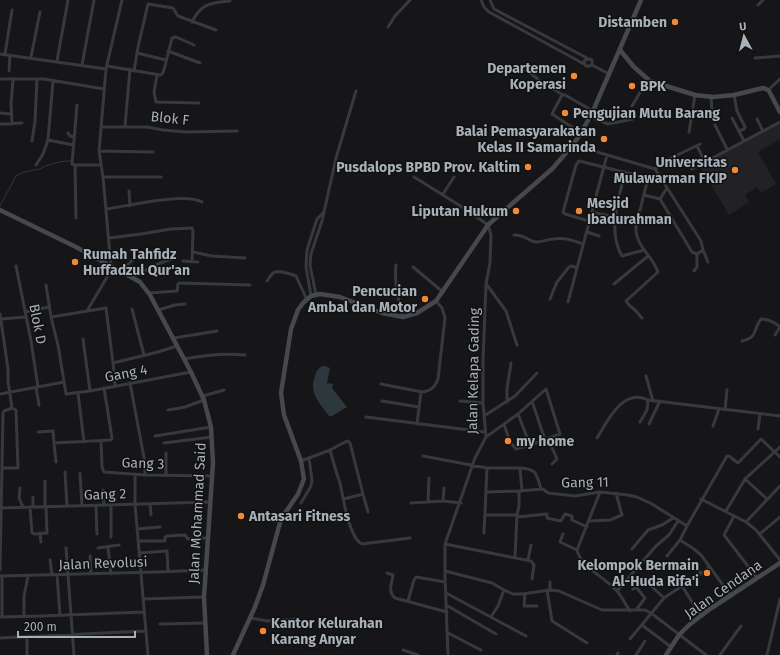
<svg xmlns="http://www.w3.org/2000/svg" width="780" height="655" font-family="'Fira Sans',sans-serif">
  <rect width="100%" height="100%" fill="#161618"/>
  <path fill="#222225" d="M780 123V139L758 152 776 184 761 193 757 187 745 195 749 202 729 215 700 166Z"/>
  <path fill="#2c383c" d="M322 366H325L330 368 327 383 333 384 332 388 347 407 332 416H329C320 403 310 395 314 379 316 373 316 370 322 366Z"/>
  <g fill="none" stroke-linecap="round" stroke-linejoin="round">
    <path stroke="#2c383c" stroke-width="1" d="M0 206 16 176 24 172 40 169C44 165 65 160 71 161"/>
    <path stroke="#37393d" stroke-width="3" d="M481 0 484 7 489 12 584 64
      M490 0 494 9 587 58
      M758 5 763 0
      M192 22C201 3 211 3 230 1
      M388 27 395 16 410 0
      M168 51 200 63
      M137 53 166 60
      M0 54 106 69
      M5 54 12 10
      M31 57 40 12
      M755 58 780 56
      M57 61 68 0
      M82 65 94 0
      M592 65V60L590 59 585 60 584 62 586 66H590L592 65 609 74
      M107 66 160 75 162 74 164 70 172 38 176 37 194 45
      M520 69 528 71 540 81 563 95
      M9 71 10 55
      M134 71 138 47 148 4 173 8 178 16 216 30
      M157 75 154 92 156 102 199 103
      M0 79H44L104 89
      M53 81 48 140 73 145
      M768 90 780 79
      M734 95 737 111 745 127 744 129 739 131
      M711 97 712 112
      M77 105 72 164 75 165H101
      M632 106 648 79
      M0 113 11 114
      M590 117 608 124 633 119
      M732 118 744 141
      M757 119 763 131
      M0 124 22 123
      M12 124 11 103 13 80
      M715 125 727 149
      M125 126 130 69
      M102 127H147L163 130 186 132 237 131
      M689 132 695 95
      M68 133 70 136 74 137
      M581 133 552 114 562 95H565L593 111
      M32 141 35 121 37 79
      M573 145 655 169 701 241 703 250 697 254 692 252 660 199 644 195
      M697 146 705 162
      M99 151 153 152
      M36 165 43 154 48 140
      M75 165 76 218
      M655 169 663 162 700 144
      M692 169 780 122
      M625 172C619 199 607 230 622 256L644 250
      M103 177H161
      M414 177 467 210 488 225 491 235 490 263 486 284 483 361V403L486 437 475 458 445 544V577L448 655
      M129 191 130 206
      M443 194 454 177
      M660 199 667 188
      M106 209C128 206 185 192 202 202
      M592 212 637 222
      M589 221 565 214 563 212 576 165 579 161 648 178 636 226C634 245 653 256 658 272L626 301 629 305 636 311 642 318
      M587 232 599 236
      M514 235C527 235 528 242 537 242 543 242 548 239 553 239 564 237 572 240 583 244
      M109 238 141 234 171 229 192 228 193 231 192 262
      M703 250 708 262
      M193 252 212 256 245 258
      M183 261 198 262
      M396 265C394 283 398 299 403 317
      M16 266 31 341 38 387
      M111 266 103 177 99 151 100 140 106 69 122 0
      M413 267 443 292
      M121 271 137 256
      M694 271 697 267V254
      M132 277 160 263 175 258
      M267 281C269 278 271 275 273 273 279 269 290 274 296 276L307 300
      M614 284 648 256
      M46 285 51 317 58 345 66 394 90 391 191 372
      M487 285 506 311 517 345
      M149 293 177 291 178 284 179 283 250 285
      M316 295 310 265 311 254 322 221 336 158 356 91
      M311 296 306 267 307 250 317 219 323 213
      M550 299 557 282 569 267 572 266 577 268
      M568 302 607 155
      M132 309 144 355
      M158 310 175 305 185 304
      M87 311 113 267
      M25 312 49 307
      M0 314 8 369V381L12 408 16 410 18 468H2
      M51 317 106 308 113 363 158 352 177 346
      M1 319 26 317
      M775 335 780 327
      M174 338 217 331
      M83 339 90 391
      M742 341C759 337 752 330 761 319 769 319 774 322 780 327
      M184 359C205 355 224 353 245 355
      M113 363 115 385
      M646 376 653 401
      M130 383 145 463V475
      M381 384 422 392C431 391 435 387 438 379L445 318 442 308 436 301
      M36 387 39 405
      M78 393 84 442
      M0 394 64 382
      M203 396 224 390
      M382 401 419 407
      M460 401 483 403
      M532 401 545 440
      M507 402V389L511 363
      M168 410 185 407 204 400
      M725 410 727 390
      M518 414 530 445
      M484 416 515 396 537 373
      M366 417 485 432
      M640 422 647 410 648 400
      M417 424 421 392
      M649 424 660 401
      M713 426 719 409
      M758 429 760 414
      M38 432 53 431 54 443 111 440 112 438 104 388
      M155 436 211 427
      M486 437 518 414 546 389 560 434 530 445 516 449 510 442 504 424
      M597 438C607 422 623 387 648 400L780 416
      M548 439 557 459 552 464
      M101 441 102 467 104 472 145 475 212 476
      M54 443 56 462
      M164 443 212 437
      M330 450 345 442 348 441 350 443 363 494
      M423 456 487 468 484 533
      M301 461 330 450C333 461 336 472 340 483 343 497 349 538 362 544L410 538
      M487 468H520L522 491
      M520 468C537 469 536 473 541 489
      M65 472 67 506
      M80 473 82 506
      M135 474V504L148 655
      M166 475V453
      M745 479 767 499
      M20 488 19 498 23 507
      M103 490 104 506
      M487 492 519 491 543 489 548 493 575 496 600 492 628 495 637 497 652 504 687 526 727 456H729L738 463 761 439 780 457
      M600 492 577 550C581 567 604 577 616 590 622 596 625 604 630 611
      M344 499 363 494 368 512
      M701 499 746 522 756 530 780 560
      M443 501 444 488
      M428 502 429 478
      M301 503 311 486 312 480 309 458
      M411 503 443 501 461 503
      M150 504 151 515
      M96 506 97 534
      M111 506V537
      M30 507 32 533 34 534 47 533 46 507
      M33 507V497
      M45 507V481
      M1 508 210 502
      M726 511 745 479 780 447
      M486 515H517
      M734 516 724 535 757 578
      M517 517 547 514V518L561 521 565 514 572 516V520L587 527
      M590 521 610 520 622 515 616 493
      M746 522 780 486
      M137 529 160 527
      M40 533 41 542
      M761 533 780 517
      M563 534 560 542 577 550
      M680 540 687 526
      M138 541H165V537L167 536 185 535 188 539 208 538
      M445 544 531 561 534 565 532 579
      M108 547 111 574
      M66 548 74 655
      M98 548 119 545
      M632 549 648 530 662 525 673 518
      M139 553 167 551 168 572
      M90 556 91 574
      M667 556 680 540 694 549 701 555 731 596
      M515 557 517 515 519 506V491
      M50 560 52 575
      M528 560 531 545
      M696 566 701 574
      M0 570 3 413 4 411 12 408
      M445 571 492 583 504 590 513 594H522L550 590 559 591 602 610H645L651 613 706 655
      M387 573 393 575C392 584 387 591 395 598L447 612
      M57 575 60 615
      M0 576 157 572 206 570
      M2 576V617
      M649 584 664 598
      M682 586 701 616
      M633 589 636 587 645 598 636 610
      M547 590 552 621 587 643
      M550 590V582
      M617 591 656 546 669 535 678 521
      M446 593 526 636
      M525 594 524 606H537
      M143 599 204 597
      M408 601 414 580 416 577 445 582
      M446 605 496 634
      M24 616V596L28 576
      M0 617 41 616 144 612
      M491 617 498 606 504 590
      M251 618 267 621 297 619
      M160 624 205 623
      M642 625 671 647
      M448 633 481 650
      M27 637V655
      M0 638 145 631
      M630 639 664 598 710 567
      M403 650 418 655
      M617 655 618 653
      M636 655 645 641
      M720 655 741 626
      M767 655 780 599"/>
    <path stroke="#45484d" stroke-width="4.5" d="M620 50 634 67 650 81 695 95 713 97 734 95 763 88 766 89 769 91 780 112
      M0 210 76 247 140 282 150 295 191 372 204 400 211 427 213 463 204 597 207 655
      M233 655 255 607 263 585 281 519 298 494 304 479 301 461 284 415 281 393 291 329 298 310 303 303 311 296 320 294 340 297 382 313 403 317 417 313 436 301 488 225 514 202 552 169 573 145 581 133 593 111 641 0
      M666 655 679 635 689 625 710 609 780 563"/>
  </g>
  <g fill="#f18935" stroke="#111113" stroke-width="1.5">
    <circle cx="675" cy="22" r="4"/>
    <circle cx="574" cy="76" r="4"/>
    <circle cx="632" cy="86" r="4"/>
    <circle cx="565" cy="113" r="4"/>
    <circle cx="604" cy="139" r="4"/>
    <circle cx="528" cy="167" r="4"/>
    <circle cx="735" cy="170" r="4"/>
    <circle cx="516" cy="211" r="4"/>
    <circle cx="579" cy="211" r="4"/>
    <circle cx="75" cy="262" r="4"/>
    <circle cx="425" cy="299" r="4"/>
    <circle cx="508" cy="441" r="4"/>
    <circle cx="241" cy="516" r="4"/>
    <circle cx="707" cy="573" r="4"/>
    <circle cx="263" cy="631" r="4"/>
  </g>
  <g text-anchor="middle" stroke-width="3" stroke-linejoin="round" paint-order="stroke">
    <g font-size="14" font-weight="bold" fill="#a8b0b8" stroke="#111113" text-anchor="end">
      <text x="667" y="27">Distamben</text>
      <text x="566" y="73">Departemen<tspan x="566" dy="16">Koperasi</tspan></text>
      <text x="640" y="91" text-anchor="start">BPK</text>
      <text x="573" y="118" text-anchor="start">Pengujian Mutu Barang</text>
      <text x="596" y="136">Balai Pemasyarakatan<tspan x="596" dy="16">Kelas II Samarinda</tspan></text>
      <text x="727" y="167">Universitas<tspan x="727" dy="16">Mulawarman FKIP</tspan></text>
      <text x="520" y="172">Pusdalops BPBD Prov. Kaltim</text>
      <text x="587" y="208" text-anchor="start">Mesjid<tspan x="587" dy="16">Ibadurahman</tspan></text>
      <text x="508" y="216">Liputan Hukum</text>
      <text x="83" y="259" text-anchor="start">Rumah Tahfidz<tspan x="83" dy="16">Huffadzul Qur'an</tspan></text>
      <text x="417" y="296">Pencucian<tspan x="417" dy="16">Ambal dan Motor</tspan></text>
      <text x="516" y="446" text-anchor="start">my home</text>
      <text x="249" y="521" text-anchor="start">Antasari Fitness</text>
      <text x="699" y="570">Kelompok Bermain<tspan x="699" dy="16">Al-Huda Rifa'i</tspan></text>
      <text x="271" y="628" text-anchor="start">Kantor Kelurahan<tspan x="271" dy="16">Karang Anyar</tspan></text>
    </g>
    <g font-size="14" fill="#a8b0b8" stroke="#111113">
      <text transform="translate(170 118) rotate(6)" y="5">Blok F</text>
      <text transform="translate(38 324) rotate(79)" y="5">Blok D</text>
      <text transform="translate(473 371) rotate(-89)" y="5">Jalan Kelapa Gading</text>
      <text transform="translate(126 373) rotate(-11)" y="5">Gang 4</text>
      <text transform="translate(143 463) rotate(2)" y="5">Gang 3</text>
      <text transform="translate(585 482) rotate(-1)" y="5">Gang 11</text>
      <text transform="translate(105 494) rotate(-2)" y="5">Gang 2</text>
      <text transform="translate(197 513) rotate(-87)" y="5">Jalan Mohammad Said</text>
      <text transform="translate(103 563) rotate(-2)" y="5">Jalan Revolusi</text>
      <text transform="translate(723 589) rotate(-35)" y="5">Jalan Cendana</text>
    </g>
  </g>
  <g transform="translate(744 36) rotate(353)" stroke="#111113" stroke-width="3" paint-order="stroke">
  <path d="M0-3L7 15L0 10L-7 15Z" fill="#a8b0b8"/>
  <text y="-6" font-size="11" font-weight="bold" text-anchor="middle" fill="#a8b0b8">U</text>
  </g>
  <path d="M18 631v6h117v-6" fill="none" stroke="#a8b0b8" stroke-width="2"/>
  <text x="24" y="631" font-size="12" fill="#a8b0b8" stroke="#111113" stroke-width="3" paint-order="stroke">200 m</text>
</svg>
